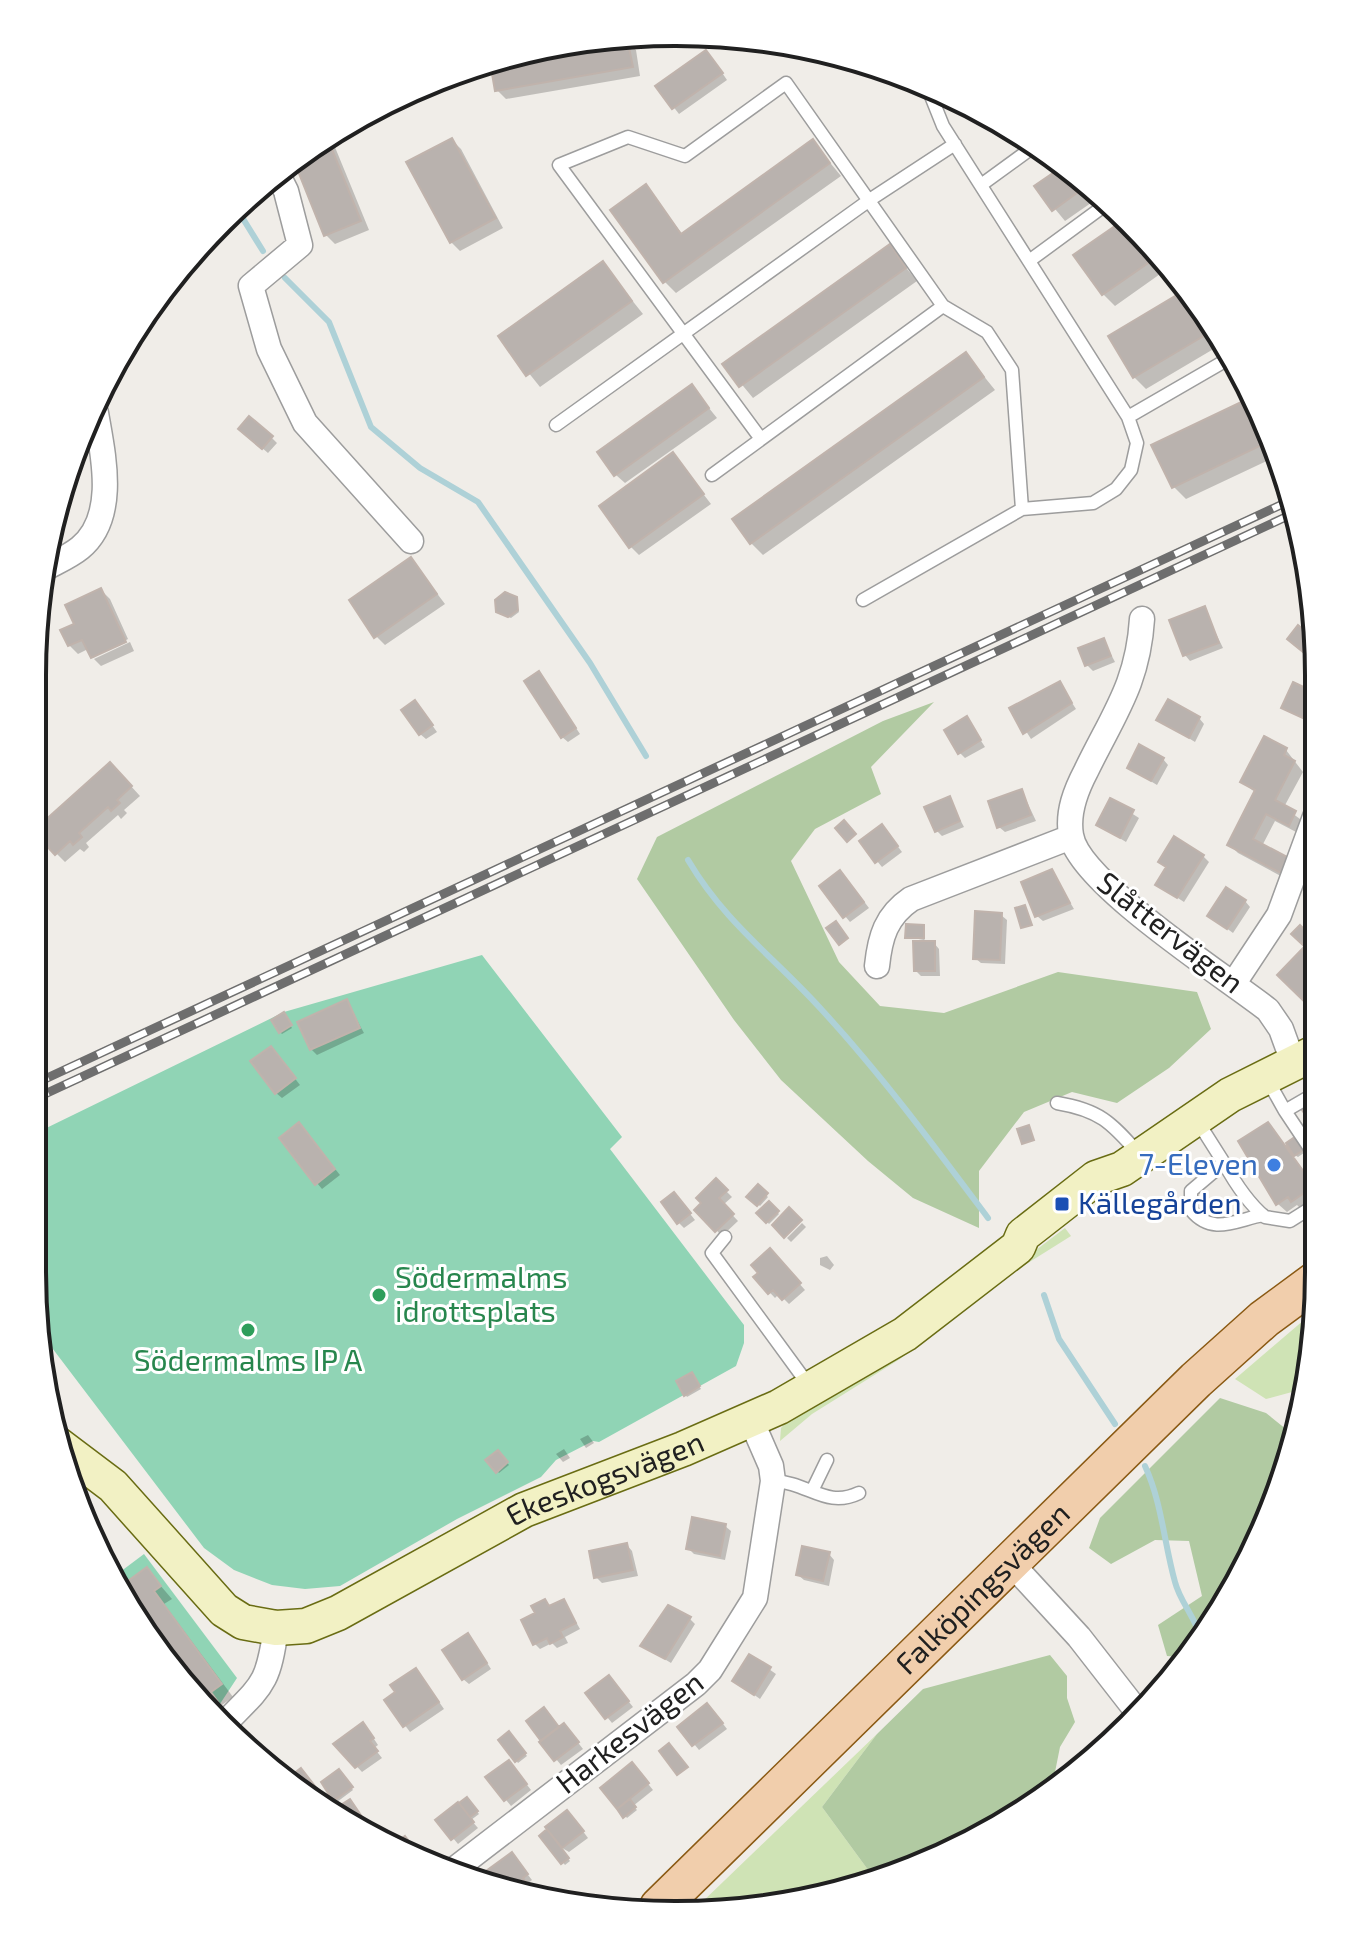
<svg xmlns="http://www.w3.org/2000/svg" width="1351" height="1947" font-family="'Exo 2',sans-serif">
  <rect width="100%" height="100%" fill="#f0ede8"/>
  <path fill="#cfe3b5" d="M1065 1228 1071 1236 1007 1276 900 1359 812 1414 780 1441 781 1428 786 1422 932 1329Z
    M1318 1308 1306 1384 1292 1392 1266 1399 1235 1379Z
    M877 1734 822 1807 874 1878 813 1899 804 1896 791 1903 698 1906Z"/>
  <path fill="#b1caa2" d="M934 702 871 767 881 794 815 829 791 861 839 962 880 1006 944 1013 1058 972 1197 992 1211 1029 1169 1068 1117 1103 1072 1092 1024 1112 979 1171V1228L913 1198 868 1161 781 1080 734 1020 637 879 657 837 883 721Z
    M1220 1398 1266 1413 1297 1438 1253 1556 1190 1658 1167 1656 1158 1625 1202 1596 1189 1541 1155 1540 1111 1564 1089 1548 1100 1518Z
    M1050 1655 1067 1676V1698L1075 1722 1060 1747 1055 1772 1060 1781 960 1849 874 1878 822 1807 877 1734 923 1689Z"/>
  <path fill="#90d4b5" d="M482 955 622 1137 610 1149 744 1325V1343L736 1366 599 1442 593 1441 556 1460 541 1477 457 1519 340 1586 305 1589 272 1585 234 1570 204 1548 40 1332 32 1271V1135L284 1012Z
    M144 1554 237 1678 214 1713 140 1629 116 1575Z"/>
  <path fill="#0003" d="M627 41 636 50 640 76 506 99 497 90Z
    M712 58 727 80 679 114 658 87Z
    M330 135 369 230 335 244 326 235 295 160Z
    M452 140 461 149 503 228 460 251 451 242Z
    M813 142 841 176 676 293 664 281 646 187 683 235Z
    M1068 165 1101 196 1065 221 1037 187Z
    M1126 220 1159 251 1170 267 1115 306 1103 294Z
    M889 247 917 281 753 398 725 364Z
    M603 264 643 314 540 387 500 337Z
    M1186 292 1222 344 1146 389 1134 377 1110 337Z
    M966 354 995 390 763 555 751 543Z
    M692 387 717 418 625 483 616 475Z
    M1255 398 1273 458 1186 499 1174 487 1154 446Z
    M246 434 271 437 277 443 268 453Z
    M673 455 711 504 639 555 630 546Z
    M411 559 445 604 385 645 376 636Z
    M101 590 110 599 128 639 93 658 88 649 78 654 69 645 76 625Z
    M515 599 519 612 511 618 501 614Z
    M1204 609 1223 648 1190 661 1185 655Z
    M1104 641 1115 662 1093 671 1087 665Z
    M130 642 134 651 101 666 94 659Z
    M544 680 580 734 568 742 562 737Z
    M1059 683 1076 709 1031 739 1012 709Z
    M1294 685 1314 694 1312 724 1284 708Z
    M420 708 437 732 426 739 420 734Z
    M1199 718 1204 724 1195 742 1159 720Z
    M967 719 985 747 965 758 960 753Z
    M1286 750 1303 772 1284 807 1304 822 1298 833 1275 821 1262 846 1288 859 1290 881 1238 853 1229 844 1256 793 1242 782Z
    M1163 759 1168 765 1157 785 1129 768Z
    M119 773 140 796 124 810 127 813 121 819 118 815 86 843 89 847 84 852 80 849 65 862 56 853Z
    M1022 791 1036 821 1005 832 999 827Z
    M949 799 964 827 942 836 937 831Z
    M1111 800 1139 818 1126 842 1098 825Z
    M887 832 902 852 882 867 877 861Z
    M1203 856 1209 862 1184 902 1158 885 1166 867 1161 862Z
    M1052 872 1074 909 1043 921 1037 916Z
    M846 878 869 908 850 922 845 916Z
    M1245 901 1250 907 1233 933 1210 916Z
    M1001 915 1007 920 1005 964 981 963 975 958Z
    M923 927 925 943H934L939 949 940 976H921L916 971 924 940 907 937Z
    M1316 955 1314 985 1316 1010 1279 975Z
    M347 1002 364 1033 317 1055 311 1049Z
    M285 1017 292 1028 282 1034 280 1032Z
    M276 1054 300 1085 282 1098 276 1093Z
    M1316 1102 1317 1144 1298 1157 1290 1152 1317 1189V1199L1301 1209 1297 1205 1287 1212 1278 1204 1267 1124 1285 1146 1315 1125 1305 1110Z
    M304 1130 340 1175 322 1189 317 1183Z
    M716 1181 732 1197 723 1205 738 1221 722 1236 697 1210Z
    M758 1187 768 1197 760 1206 749 1197Z
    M679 1200 695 1220 684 1228 679 1223Z
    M769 1203 779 1214 769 1224 759 1213Z
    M802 1223 806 1227 791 1242 787 1238Z
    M775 1256 805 1290 789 1304 779 1294 775 1298 756 1278Z
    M827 1256 834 1265 830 1270 820 1265V1258Z
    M694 1377 701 1389 687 1397 685 1394Z
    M588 1435 594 1443 586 1448 580 1439Z
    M564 1449 570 1458 563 1462 556 1454Z
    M498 1452 509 1465 499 1473 488 1460Z
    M725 1526 731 1531 725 1560 694 1554 688 1548Z
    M627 1545 632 1551 638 1576 602 1583 596 1577Z
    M829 1554 834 1560 829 1586 804 1580 798 1575Z
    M147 1570 172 1599 164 1604 233 1697 222 1705 229 1714 221 1720 140 1629 122 1588Z
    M545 1601 551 1607 564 1601 580 1629 565 1637 568 1643 557 1648 552 1643 540 1649 535 1644 537 1614Z
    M690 1619 695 1624 671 1663 643 1646Z
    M473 1641 491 1669 469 1684 463 1679Z
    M750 1656 776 1674 760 1699 735 1681Z
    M421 1676 444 1709 410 1732 386 1700Z
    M614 1683 633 1707 612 1723 588 1694Z
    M713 1711 727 1729 699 1750 680 1727Z
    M559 1729 569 1731 583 1749 561 1765 542 1742Z
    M368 1730 378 1745 374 1748 382 1758 362 1772 336 1744Z
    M509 1734 527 1756 518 1763 501 1741Z
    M514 1768 531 1790 511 1806 488 1778Z
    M637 1770 653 1790 633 1806 637 1810 627 1818 602 1788Z
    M341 1773 353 1790 337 1802 335 1799Z
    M467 1800 479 1814 471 1820 478 1828 458 1844 438 1820Z
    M573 1818 588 1838 569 1852 557 1845 570 1861 565 1865 542 1836 553 1838Z
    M517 1861 532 1880 527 1884 531 1893 492 1883Z"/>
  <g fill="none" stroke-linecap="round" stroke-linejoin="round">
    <path stroke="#aed1d7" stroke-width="6" d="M237 209 263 251
      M285 278 329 322 371 427 420 468 478 502 590 663 646 756
      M688 860C726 924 773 956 821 1009 881 1074 935 1147 988 1218
      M1044 1295 1059 1339 1115 1424
      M1145 1466C1162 1503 1164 1543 1175 1582 1180 1602 1196 1618 1201 1639"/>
  </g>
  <path fill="#b9b2ae" stroke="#c0b3ac" stroke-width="2" d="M627 38 633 67 495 91 490 62Z
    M706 50 723 73 672 109 655 86Z
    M327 137 361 221 324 236 294 161Z
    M452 138 496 218 450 243 406 162Z
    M813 139 830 163 663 283 610 210 646 184 681 234Z
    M1066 164 1088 185 1052 211 1034 186Z
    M1125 219 1161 254 1102 295 1073 255Z
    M890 244 906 268 739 387 722 364Z
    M603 261 632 301 526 376 498 336Z
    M1185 290 1212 331 1133 378 1108 336Z
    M966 352 984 377 750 544 732 519Z
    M692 384 709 408 614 476 597 452Z
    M1254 396 1268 442 1172 488 1151 445Z
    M249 416 273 436 262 449 238 429Z
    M673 452 704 494 629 548 599 506Z
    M411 557 437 594 374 638 349 600Z
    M101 588 126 642 91 658 82 640 68 646 60 630 74 624 65 605Z
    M505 592 517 597 518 610 508 617 496 612 495 600Z
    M1205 606 1219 643 1183 656 1169 620Z
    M1298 625 1314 638V661L1287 639Z
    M1104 638 1111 656 1085 666 1078 648Z
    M539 671 576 728 561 738 524 681Z
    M1060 681 1072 703 1023 734 1009 708Z
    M1293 682 1314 692V704L1307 720 1281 708Z
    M1168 699 1200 717 1189 738 1156 720Z
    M415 700 433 725 419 735 401 710Z
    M967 716 981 740 958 754 944 730Z
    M1264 736 1287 748 1284 755 1295 761 1275 800 1296 811 1289 826 1266 814 1253 839 1289 858 1281 873 1227 845 1255 790 1240 782Z
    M1139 744 1164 758 1151 781 1127 768Z
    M110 762 132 786 117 800 120 803 111 811 108 807 79 833 82 837 73 845 70 841 55 855 33 831Z
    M1022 789 1031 815 997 828 988 801Z
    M950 796 960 821 935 832 924 807Z
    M1110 798 1134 810 1120 838 1096 825Z
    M844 820 856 834 847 842 835 828Z
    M882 824 898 846 875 863 859 841Z
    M1174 836 1204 855 1177 898 1155 885 1166 867 1158 862Z
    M1052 869 1070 903 1035 917 1021 882Z
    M840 870 864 902 843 918 819 886Z
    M1226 887 1246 900 1227 929 1207 916Z
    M1025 905 1032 925 1021 928 1015 908Z
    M975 911 1002 913 1000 960 973 959Z
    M836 921 848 938 839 945 826 928Z
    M906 924 924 925V938H905Z
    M1300 925 1311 936 1303 945 1291 934Z
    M913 941H935V971H914Z
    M1307 944 1316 952V973L1310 978 1316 984V1003L1311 1008 1277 975Z
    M347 999 360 1028 310 1050 297 1022Z
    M284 1012 292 1025 279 1033 271 1020Z
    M271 1046 296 1078 275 1094 250 1061Z
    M1316 1100 1317 1141 1294 1156 1286 1143 1312 1125 1302 1110Z
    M299 1122 335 1169 315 1185 279 1138Z
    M1268 1122 1314 1186 1291 1202 1288 1197 1276 1205 1238 1141Z
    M1029 1125 1034 1140 1022 1144 1017 1129Z
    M716 1178 728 1190 719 1198 734 1214 715 1232 694 1210 701 1203 696 1198Z
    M758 1184 768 1193 757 1206 746 1197Z
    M674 1192 691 1213 677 1224 661 1202Z
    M769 1201 779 1211 766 1223 756 1213Z
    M789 1207 802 1220 784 1238 772 1225Z
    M770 1248 801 1283 782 1300 773 1290 768 1294 753 1277 758 1273 751 1265Z
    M692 1372 700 1386 684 1396 676 1381Z
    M498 1450 508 1462 496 1473 485 1460Z
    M692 1517 726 1524 720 1556 686 1549Z
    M627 1543 633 1570 594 1578 589 1551Z
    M802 1546 830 1552 823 1581 796 1575Z
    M147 1567 161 1586 154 1591 222 1684 211 1692 218 1702 210 1708 140 1629 121 1586Z
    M545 1599 549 1606 564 1599 576 1623 560 1631 563 1637 550 1644 547 1638 533 1645 521 1620 535 1613 531 1606Z
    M668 1605 691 1617 665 1659 640 1646Z
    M468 1633 487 1663 462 1680 442 1650Z
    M749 1654 771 1667 754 1695 732 1681Z
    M416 1668 439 1702 403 1727 384 1700 395 1692 390 1685Z
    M609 1675 629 1701 605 1719 585 1693Z
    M707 1703 723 1723 692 1746 677 1727Z
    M544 1707 559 1727 541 1741 526 1721Z
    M363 1722 374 1738 370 1741 378 1751 355 1768 333 1744Z
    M564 1723 579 1742 554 1761 539 1742Z
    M509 1731 526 1753 515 1762 498 1740Z
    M669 1743 688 1767 677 1775 659 1751Z
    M509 1760 527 1784 504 1801 485 1777Z
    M632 1762 649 1783 617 1809 600 1788Z
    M301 1768 321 1794 317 1796 288 1778Z
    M339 1769 353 1787 333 1801 321 1782Z
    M467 1797 478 1811 470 1817 459 1803Z
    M350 1799 371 1830 336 1808Z
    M630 1799 636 1807 623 1818 617 1809Z
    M458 1802 474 1822 451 1840 435 1820Z
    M567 1810 584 1831 562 1848 545 1827Z
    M547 1829 569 1858 561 1864 539 1836Z
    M405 1836 425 1862 424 1863 394 1844Z
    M512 1852 528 1874 523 1878 529 1886 522 1891 496 1884 486 1871Z"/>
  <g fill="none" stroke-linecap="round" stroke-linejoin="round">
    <g stroke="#9d9d9d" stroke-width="15">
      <path id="lane" d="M927 86 943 126 1128 417 1230 358
        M981 185 1036 145
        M1029 261 1108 203
        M556 425 871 199 955 144
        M761 439 559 165 628 137 685 156 786 83 943 306 987 332 1012 370 1022 509
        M712 475 943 306
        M863 600 1022 509 1093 503 1116 489 1131 470 1137 443 1128 417
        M1267 1079 1285 1111
        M1316 1093 1285 1111 1317 1159
        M1057 1103C1099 1110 1111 1122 1138 1153
        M1198 1122 1224 1163
        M1263 1215C1236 1220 1212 1236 1191 1210V1191L1224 1163C1235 1183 1248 1203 1265 1217L1290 1221 1317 1204
        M725 1237 712 1253 810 1387
        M773 1481C808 1482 826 1509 859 1493
        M812 1491 827 1460"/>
    </g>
    <g stroke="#9d9d9d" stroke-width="27">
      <path id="street" d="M277 173 286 191 300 245 251 286 269 349 305 423 411 541
        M42 570C54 563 69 557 80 548 118 517 103 454 96 413
        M1142 619C1138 684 1113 715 1086 771 1076 790 1067 812 1071 835 1078 882 1226 977 1268 1010L1281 1029 1293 1062
        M877 966C880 937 886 916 911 899L1071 837
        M1234 983 1279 915 1315 817
        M1010 1562 1079 1637 1139 1714
        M224 1724C263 1684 268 1685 276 1628
        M451 1872 696 1684 710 1670 755 1598 773 1481 771 1466 751 1420"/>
    </g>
    <g stroke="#696c13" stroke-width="37">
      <g id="secondary">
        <path id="s1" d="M56 1443 113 1486 224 1610 243 1622 276 1628 306 1626 338 1613 524 1510 683 1449 779 1407 905 1334 1018 1247 1023 1235 1096 1178 1122 1169 1230 1095 1316 1052"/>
      </g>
    </g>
    <g stroke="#8a5913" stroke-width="41">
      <g id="primary">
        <path id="s2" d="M659 1907 1196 1380 1264 1319 1317 1280"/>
      </g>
    </g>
    <use href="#lane" stroke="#fff" stroke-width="12"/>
    <use href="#street" stroke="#fff" stroke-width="24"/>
    <use href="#secondary" stroke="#f2f1c4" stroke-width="34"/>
    <use href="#primary" stroke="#f1ceac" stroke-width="38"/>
    <g stroke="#6e6e6e" stroke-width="9">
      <path id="rail" d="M32 1085 1287 502
        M32 1100 1290 515"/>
    </g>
    <use href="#rail" stroke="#fff" stroke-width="6" stroke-dasharray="18" stroke-linecap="butt"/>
  </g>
  <circle fill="#3f7fe0" stroke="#fff" stroke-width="3" cx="1274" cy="1165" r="8"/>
  <rect fill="#1a4fb4" stroke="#fff" stroke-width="3" x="1054" y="1196" width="16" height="16" rx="4"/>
  <g fill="#2e9e5b" stroke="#fff" stroke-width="3">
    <circle cx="379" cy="1295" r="8"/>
    <circle cx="248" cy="1330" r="8"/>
  </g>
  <g text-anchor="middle" stroke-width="6" stroke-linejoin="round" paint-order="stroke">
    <g font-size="30" fill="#202020" stroke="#fff">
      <text transform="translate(1170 933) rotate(38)" y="10">Slåttervägen</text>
      <text dy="10" stroke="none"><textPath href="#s1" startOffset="658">Ekeskogsvägen</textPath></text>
      <text dy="10" stroke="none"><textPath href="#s2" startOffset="454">Falköpingsvägen</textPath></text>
      <text transform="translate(630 1733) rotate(-38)" y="10">Harkesvägen</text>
    </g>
    <g font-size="30" fill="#366cbe" stroke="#fff" text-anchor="end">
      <text x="1258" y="1175">7-Eleven</text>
    </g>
    <g font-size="30" fill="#164399" stroke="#fff" text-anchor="start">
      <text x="1078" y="1214">Källegården</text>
    </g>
    <g font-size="30" fill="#27864d" stroke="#fff" text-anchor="start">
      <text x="395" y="1288">Södermalms<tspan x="395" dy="34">idrottsplats</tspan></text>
      <text x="248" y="1371" text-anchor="middle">Södermalms IP A</text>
    </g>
  </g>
  <path d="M0 0H1351V1947H0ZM675 46H676A629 629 0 0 1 1305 675V1272A629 629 0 0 1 676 1901H675A629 629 0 0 1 46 1272V675A629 629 0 0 1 675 46Z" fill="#fff" fill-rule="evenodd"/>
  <path fill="none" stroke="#202020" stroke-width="4" d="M675 46H676A629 629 0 0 1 1305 675V1272A629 629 0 0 1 676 1901H675A629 629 0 0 1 46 1272V675A629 629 0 0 1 675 46Z"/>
</svg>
